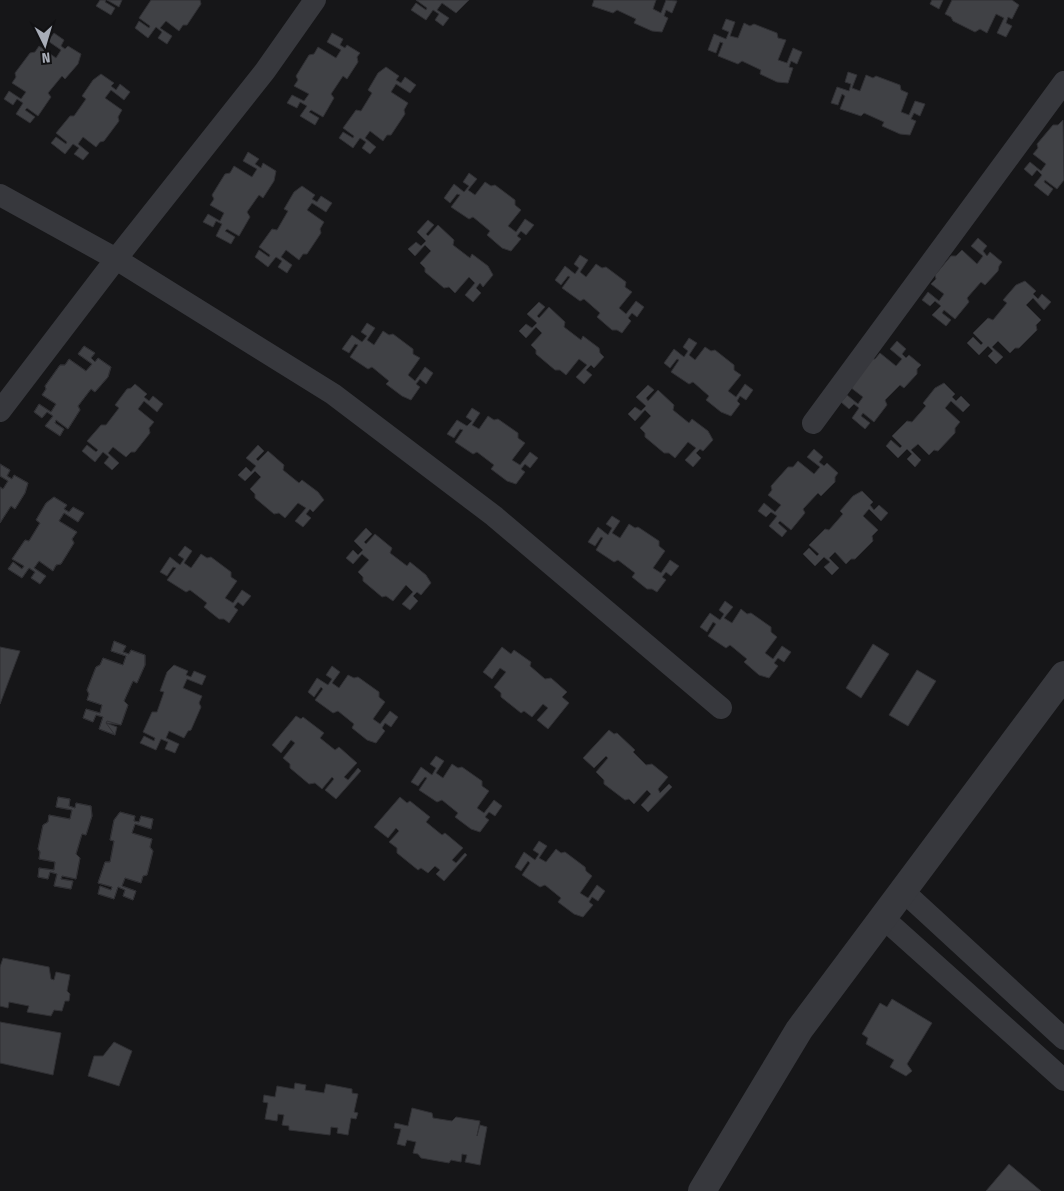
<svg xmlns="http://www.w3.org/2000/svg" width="1064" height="1191" font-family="'Fira Sans Condensed',sans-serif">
  <rect width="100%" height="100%" fill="#161618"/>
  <path fill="#404145" stroke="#303034" d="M100 0H106L105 2 115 8 111 15 96 6Z
    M107 0H122L119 7Z
    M151 0H200L201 4 187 25H183L179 31 166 21 160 28 172 36 167 44 158 38 162 32 156 27 148 38 135 28 139 21 149 28 150 26 139 18Z
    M416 0H469L456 13 442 3 437 10 449 18 443 26 435 20 439 14 433 10 426 20 411 10 416 3 426 10 427 8Z
    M594 0H656L653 9 661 13 666 0 677 1 672 13 666 10 664 16 668 18 662 32 652 31 634 23 636 19 617 10 613 13 592 6Z
    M932 0H943L939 9 930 4Z
    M952 0H1012L1019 5 1012 19 1008 17 1006 23 1012 26 1006 37 997 33 1004 18 996 14 987 33 980 29 975 32 953 21 951 17 945 14Z
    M726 19 735 22 730 36 738 38 744 23 750 26 754 24 777 33 778 38 786 40 778 60 787 63 793 48 802 52 797 64 791 61 789 67 793 68 788 83 777 82 760 74 761 70 742 61 738 64 718 56 723 43 720 42 716 53 708 50 714 34 726 39 729 32 722 29Z
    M54 33 64 40 61 46 65 49 68 46 81 54 78 64 65 79 62 76 48 93 51 97 38 116 27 108 25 110 35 117 30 123 16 114 23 103 17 99 13 105 4 99 9 91 21 99 26 92 12 83 16 77 15 73 30 53 35 52 39 46 56 58 61 50 48 41Z
    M332 33 343 39 340 45 345 48 347 45 360 53 357 57 358 62 347 79 343 76 331 94 334 98 323 117 311 110 309 112 319 118 315 125 300 116 307 106 300 102 297 108 287 103 292 95 304 101 309 94 294 86 298 80 296 76 309 55 314 54 318 47 336 58 341 50 327 42Z
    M386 67 399 76 396 80 401 83 405 77 416 85 410 93 396 84 391 92 408 103 404 110 405 114 391 135H387L383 141 370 131 365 138 376 147 370 154 362 148 366 142 360 138 353 148 339 138 343 132 353 138 354 136 343 128 356 110 361 111 372 93 368 90 378 73Z
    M848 72 857 75 852 88 860 91 866 75 873 78 876 76 900 85 901 90 908 93 901 112 909 115 915 101 925 104 920 116 914 113 911 119 916 121 910 135 900 134 882 126 884 122 864 113 861 116 840 109 845 96 842 94 838 105 831 103 837 87 849 91 851 84 845 82Z
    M101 74 114 83 111 86 116 90 120 84 130 92 124 100 111 90 105 98 122 110 118 117 119 121 104 141 100 142 96 147 83 137 78 144 89 153 83 160 74 154 79 148 73 144 65 154 51 143 56 137 66 144 67 142 56 133 70 116H74L86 99 82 96 93 80Z
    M1063 120 1064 180 1057 189 1045 180 1044 182 1053 189 1048 196 1034 185 1042 175 1037 170 1032 176 1024 169 1030 162 1041 171 1046 164 1033 154 1038 148 1037 144 1053 125H1058Z
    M248 152 259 159 255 164 261 168 263 163 276 171 274 181 263 198 259 195 247 212 250 217 239 236 227 229 225 231 235 237 231 244 216 236 222 224 216 221 213 227 203 222 208 214 220 221 224 213 210 205 214 199 212 195 225 174 230 173 234 166 252 177 257 169 243 161Z
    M469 173 477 179 468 190 475 195 485 182 491 186 495 185 515 200V205L521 210 508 226 516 232 525 219 534 225 526 235 521 231 517 236 521 239 511 251 502 248 487 235 490 231 473 217 469 219 451 207 460 195 457 194 450 203 444 198 454 184 464 192 469 186 463 182Z
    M302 186 315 195 312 199 317 202 321 196 332 203 326 212 312 203 307 210 324 222 320 229 321 233 307 254H303L299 260 286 250 281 257 292 265 287 273 278 267 282 261 276 257 268 267 255 257 259 250 269 257 270 255 259 247 272 229 277 230 288 211 284 209 294 192Z
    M428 220 434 225 426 234 428 236 438 225 454 240 453 245 470 258 472 254 488 266 493 275 483 287 480 283 476 288 481 293 473 302 465 295 475 283 469 277 455 293 449 287 444 288 425 272V268L420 263 431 251 425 245 415 256 408 249 416 242 421 246 426 241 417 232Z
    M978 238 987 246 983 251 987 256 990 252 1002 262 999 266 998 271 985 285 981 282 967 298 969 302 955 319 944 310 942 313 951 320 946 326 932 315 941 306 935 301 930 306 922 300 928 292 939 301 944 294 931 284 936 279 935 275 951 256H956L962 250 977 264 983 256 971 246Z
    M580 255 588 260 580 272 586 277 596 264 602 268 606 267 626 282 625 287 632 292 619 308 626 314 636 301 644 307 637 317 632 313 628 318 631 321 622 333 617 330H612L597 317 600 313 584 299 580 301 562 288 570 277 568 276 561 285 555 280 565 266 575 274 579 268 574 264Z
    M1025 281 1036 291 1033 294 1038 299 1042 294 1051 302 1044 310 1033 298 1026 305 1041 320 1036 325 1037 330 1019 348H1015L1010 353 998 341 992 347 1003 357 996 364 988 356 993 351 988 346 979 355 967 343 973 337 981 345 983 343 973 333 988 318 993 320 1007 303 1003 300 1016 285Z
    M539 302 545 307 537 316 539 318 549 307 565 322 564 327 581 340 583 336 599 348 600 353 604 357 594 368 591 365 586 370 592 375 584 384 576 377 587 365 579 359 566 375 560 370H555L536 354V350L531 345 542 333 536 327 526 338 519 331 526 324 532 328 537 323 527 314Z
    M367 323 375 328 367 340 374 345 383 331 389 335 393 334 413 349V354L420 358 408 375 415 381 425 367 433 373 426 384 420 379 416 384 420 387 411 400 402 396 386 384 389 381 372 367 368 369 350 357 358 345 355 344 349 353 342 349 352 335 362 342 367 336 361 332Z
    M689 338 697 343 689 355 695 360 705 347 711 351 715 350 734 365V370L741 375 728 391 736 397 745 384 753 390 746 400 740 396 737 401 740 404 731 416 721 412 706 400 709 396 693 382 689 384 671 372 679 360 677 359 670 368 664 363 674 349 684 357 688 351 683 347Z
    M897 341 906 349 902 354 906 358 909 355 921 365 917 369V374L904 388 900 385 885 400 887 405 874 422 863 413 861 416 870 423 865 429 852 418 859 408 854 404 849 409 841 402 847 395 858 404 863 397 850 387 871 359H875L880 353 896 366 902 359 890 349Z
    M84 346 95 353 91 358 95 362 98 358 111 367 108 377 95 392 91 389 78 406 80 410 68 429 56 420 55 423 64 429 60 436 45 426 53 416 47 412 42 418 34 412 39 404 51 412 56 404 42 395 46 389 45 386 60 365H65L69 359 86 371 92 364 78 354Z
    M84 346 95 353 91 358 95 362 98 358 111 367 108 377 95 392 91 389 78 406 80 410 68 429 56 420 55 423 64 429 60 436 45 426 53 416 47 412 42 418 34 412 39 404 51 412 56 404 42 395 46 389 45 386 60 365H65L69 359 86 371 92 364 78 354Z
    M944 383 955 394 952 397 956 401 961 396 970 405 963 412 951 401 945 408 960 422 955 428V433L938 451 934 450 929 455 918 444 911 450 921 460 915 467 907 459 912 454 907 449 898 458 886 446 891 440 900 448 902 446 892 436 907 421 912 422 926 406 923 403 935 388Z
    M135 384 147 394 144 397 149 401 153 396 163 404 157 412 144 401 138 409 154 422 149 428 150 433 135 452H131L126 457 113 447 108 453 119 463 112 470 104 463 109 457 103 452 95 462 82 451 87 445 96 452 98 450 87 441 101 425H106L119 408 115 405 127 389 131 388Z
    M648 385 654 390 646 398 648 401 658 390 674 405 673 410 689 423 692 419 708 431 713 440 703 451 700 449 696 453 701 458 693 467 685 460 696 448 688 442 675 458 669 453H664L645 437V433L640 428 651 416 645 410 635 421 628 414 635 407 641 411 646 406 636 397Z
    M472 408 480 413 472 425 479 429 488 416 494 420 498 419 518 433V438L525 443 512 460 520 465 530 452 538 458 530 468 525 464 521 469 525 472 516 484 507 481 491 469 494 465 477 452 473 454 455 442 463 430 460 429 454 438 447 434 457 420 467 426 472 421 466 417Z
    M258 445 264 451 256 459 258 461 268 451 284 465 283 470 299 483 302 480 318 492 324 500 313 512 310 509 306 514 311 518 303 527 295 521 306 508 298 503 285 518 279 513 274 514 255 498V494L250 489 261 477 255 471 245 481 238 475 246 467 251 472 256 466 246 458Z
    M814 449 823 457 819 462 824 466 827 463 838 473 835 477V482L821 496 818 493 803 509 805 513 791 530 780 521 778 523 787 531 782 537 769 526 777 516 771 512 766 517 758 511 764 503 775 512 781 505 768 495 772 490 771 486 788 467H793L798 461 814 474 820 467 807 457Z
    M0 464 10 470 7 476 12 479 14 475 28 483 25 493 15 509 11 506 0 523V487L3 489 8 481 0 476Z
    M0 464 10 470 7 476 12 479 14 475 28 483 25 493 15 509 11 506 0 523V487L3 489 8 481 0 476Z
    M862 491 873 502 870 505 874 510 879 505 888 513 881 521 869 509 863 516 878 530 872 536 873 541 855 559H851L846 564 835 552 829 558 839 568 832 575 824 567 830 562 824 557 815 566 803 554 809 548 817 556 819 554 809 545 825 529 829 530 843 514 840 511 853 496Z
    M54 497 67 505 64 509 69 512 73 507 84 513 78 522 64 513 59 521 77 532 72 539 74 543 61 564 56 565 53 571 39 561 34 568 46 576 40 584 31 578 35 572 29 568 22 578 8 569 13 562 22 569 24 566 12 559 25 540 29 541 40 523 36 520 46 503Z
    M54 497 67 505 64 509 69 512 73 507 84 513 78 522 64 513 59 521 77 532 72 539 74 543 61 564 56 565 53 571 39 561 34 568 46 576 40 584 31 578 35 572 29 568 22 578 8 569 13 562 22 569 24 566 12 559 25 540 29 541 40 523 36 520 46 503Z
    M612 516 620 521 612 533 620 538 629 524 635 528 638 527 659 541V546L665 551 653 568 661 573 670 560 679 566 671 576 666 572 662 577 666 580 657 592 652 589H647L632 577 635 573 618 560 614 562 596 550 603 538 601 537 595 546 588 542 598 527 608 535 612 528 606 524Z
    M366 528 372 534 364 542 366 544 375 534 392 548 390 553 407 566 410 562 426 575 431 583 421 595 417 592 413 596 418 601 410 610 402 604 413 592 406 585 393 601 386 596 382 597 363 581V577L358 572 369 560 362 554 353 564 346 558 353 550 358 555 363 550 354 541Z
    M185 546 192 551 184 563 191 568 201 554 207 558 211 557 231 572V577L237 581 225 598 233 603 242 590 251 596 243 606 238 602 234 607 238 610 229 623 224 619H219L204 607 207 603 190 590 186 592 167 580 176 568 173 567 167 576 160 572 170 557 180 565 184 559 178 555Z
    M725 601 733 607 724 618 732 623 741 609 747 614 751 613 771 627V632L777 637 765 653 773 659 782 646 791 652 784 662 778 658 774 663 778 666 769 678 759 675 744 662 747 659 730 645 726 648 708 636 716 624 713 622 707 632 700 627 710 613 720 620 724 614 719 610Z
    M114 641 126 646 123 652 129 654 131 650 145 655V665L137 683 133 681 124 701 128 705 121 725 107 721 106 723 117 727 115 735 99 729 103 717 96 715 93 722 83 718 86 709 100 713 102 705 87 700 89 694 87 690 96 667 100 665 103 658 123 665 126 656 111 651Z
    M114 641 126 646 123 652 129 654 131 650 145 655V665L137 683 133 681 124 701 128 705 121 725 106 723 115 735 99 729 103 717 96 715 93 722 83 718 86 709 100 713 102 705 87 700 89 694 87 690 96 667 100 665 103 658 123 665 126 656 111 651Z
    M873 644 889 654 861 698 846 688Z
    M0 647 20 651 0 704Z
    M502 647 511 654 514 650 531 662 530 666 545 679 551 678 567 692 562 697 569 703 548 729 537 720 548 708 543 704 532 717 524 711 521 713 501 697V693L494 687 506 672 500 668 492 679 483 672Z
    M174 665 188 671 186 675 191 677 194 671 206 676 202 685 187 679 183 688 202 696 199 703 201 707 191 730 188 731 184 738 169 731 166 738 179 744 175 753 165 749 168 742 161 739 156 750 140 743 144 736 154 741 155 738 143 732 152 712H157L164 692 160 691 167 672Z
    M332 666 340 672 332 683 339 688 348 675 354 678 358 677 379 692V697L385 702 373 719 380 724 390 711 398 717 391 727 385 723 382 728 385 731 376 743 367 740 352 728 354 724 338 711 333 713 315 700 323 689 321 687 314 697 308 692 317 678 328 685 332 679 326 675Z
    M917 670 936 681 908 726 889 715Z
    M296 716 301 719 303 717 324 733 320 738 335 750 339 747 357 763 344 777 348 780 358 768 361 771 336 799 325 790 334 779 332 777 322 789 315 783 309 784 290 768V764L283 758 295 743 291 740 281 753 272 745Z
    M609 730 614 734 617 733 635 750 633 752 646 765 652 764 668 777 658 789 660 793 669 784 672 787 648 812 641 805 651 794 647 790 634 804 629 799 625 800 604 784V780L596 772 608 758 606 756 594 768 583 758Z
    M436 756 444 761 436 773 443 778 452 764 458 768 462 767 482 781V786L489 791 477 808 484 813 494 800 502 806 495 816 489 812 485 817 489 820 480 832 471 829 455 817 458 813 442 800 437 802 419 790 427 778 425 777 418 786 411 782 421 767 432 775 436 768 430 764Z
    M58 797 70 799 69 806 75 808 76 803 91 806 92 816 86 835 82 834 76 854 80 858 76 879 62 876 61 879 73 881 71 889 54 886 57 874 50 872 48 879 38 877 39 868 54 870 55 862 39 859 40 852 38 849 43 825 48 822 49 815 70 819 72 810 56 807Z
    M58 797 70 799 69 806 75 808 76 803 91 806 92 816 86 835 82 834 76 854 80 858 76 879 62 876 61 879 73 881 71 889 54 886 57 874 50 872 48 879 38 877 39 868 54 870 55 862 39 859 40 852 38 849 43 825 48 822 49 815 70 819 72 810 56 807Z
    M400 797 407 803 410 801 430 817 426 822 442 835 445 833 463 848 452 860 456 863 465 853 467 855 444 881 436 874 440 870 435 866 428 873 421 868 418 870 397 853V848L389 842 399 831 396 828 388 838 374 827Z
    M120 812 135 816 134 821 139 822 141 816 153 819 151 829 135 824 132 833 152 839 150 847 153 851 147 875 143 876 141 883 125 878 122 886 136 891 133 900 123 896 125 890 118 887 114 899 98 894 100 886 111 890 112 887 98 883 105 862H110L114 841 110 840 114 820Z
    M120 812 135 816 134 821 139 822 141 816 153 819 151 829 135 824 132 833 152 839 150 847 153 851 147 875 143 876 141 883 125 878 122 886 136 891 133 900 123 896 125 890 118 887 114 899 98 894 100 886 111 890 112 887 98 883 105 862H110L114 841 110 840 114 820Z
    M539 841 547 846 539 858 546 862 556 849 561 853 565 852 585 867 586 871 592 876 580 893 588 898 597 885 605 891 598 901 592 897 589 902 593 905 583 917 574 914 558 902 561 898 545 885 540 887 522 875 530 863 528 861 521 871 515 867 524 852 535 860 539 854 533 850Z
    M3 958 49 967 51 979 54 980 56 972 70 975 67 991 70 994 69 1001H65L62 1011 54 1010 51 1016 27 1012 29 1006 9 1002 8 1008 0 1006V967Z
    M892 999 932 1023 907 1064 912 1071 906 1076 890 1067 894 1060 866 1044 868 1038 862 1034 880 1003 887 1007Z
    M0 1022 61 1033 53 1075 0 1063Z
    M114 1042 132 1051 119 1086 88 1076 94 1056H103Z
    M295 1083 306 1085 305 1090 324 1093 326 1084 352 1089V1093L358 1094 354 1112 358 1113 356 1119 351 1118 348 1135 337 1133 338 1128 331 1127 330 1135 289 1130V1126L282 1125 284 1115 278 1114 277 1121 265 1119 268 1103 263 1102 264 1095 275 1097 277 1086 294 1089Z
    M412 1108 432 1113 433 1118 452 1121 456 1117 480 1121 477 1136 480 1125 487 1127 480 1165 465 1162 467 1155 462 1154 461 1162 451 1160 449 1163 421 1158 418 1154 413 1153 416 1142 407 1140 405 1146 397 1144 401 1129 394 1128 395 1123 408 1126Z
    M1009 1164 1041 1191H986Z"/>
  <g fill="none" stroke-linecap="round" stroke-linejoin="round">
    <path stroke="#37383d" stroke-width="22" d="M0 195 116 259 333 394 494 516 721 708
      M0 411 116 259 265 71 315 0
      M813 423 1064 82
      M902 890 1064 1039
      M882 917 1064 1080"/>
    <path stroke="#37383d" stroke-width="28" d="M702 1191 799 1030 1064 675"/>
  </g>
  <g transform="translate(45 45) rotate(175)" stroke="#111113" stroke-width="4" paint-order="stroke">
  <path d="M0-4L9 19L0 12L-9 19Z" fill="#a8adb8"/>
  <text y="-8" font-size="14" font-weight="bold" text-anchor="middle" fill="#a8adb8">N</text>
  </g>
</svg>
